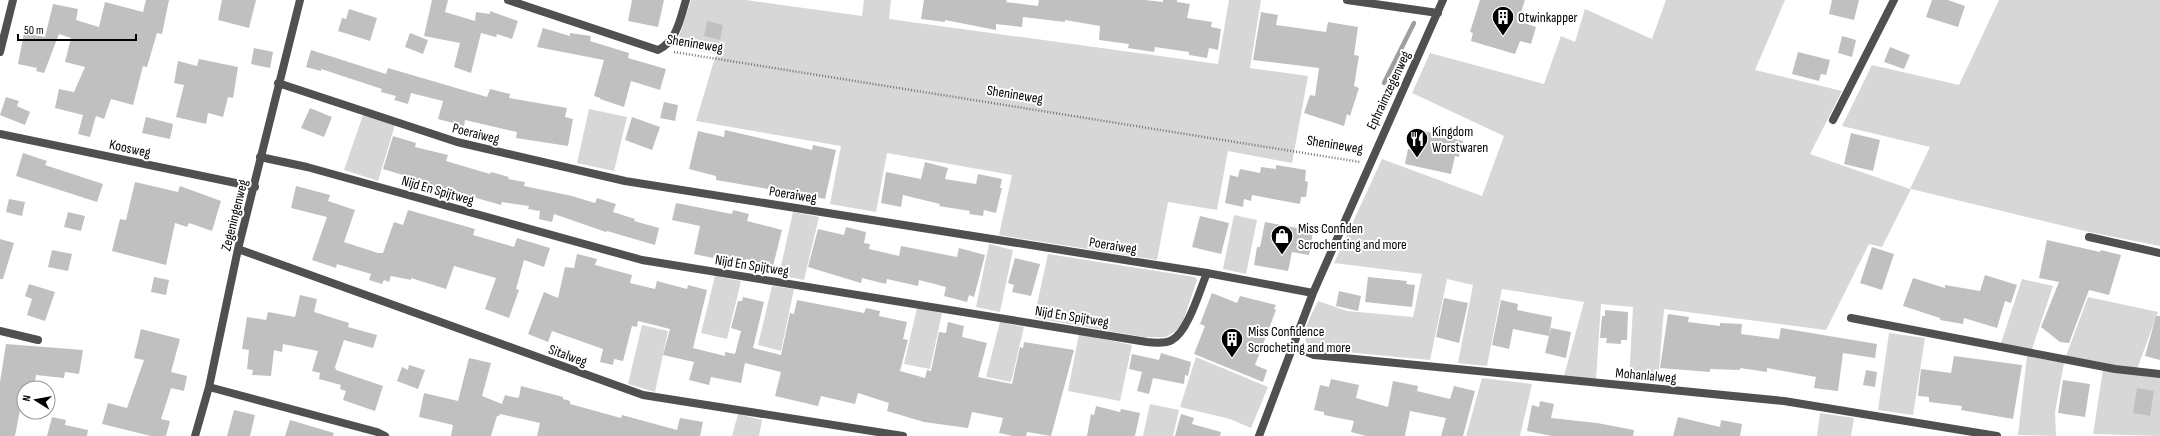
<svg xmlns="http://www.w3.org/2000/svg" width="2160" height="436" font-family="'Sofia Sans Condensed',sans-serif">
  <rect width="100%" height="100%" fill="#fff"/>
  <path fill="#d7d7d7" d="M691 0H746L862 16 864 0H891L889 19 1218 64 1229 0H1261L1250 68 1308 76 1292 163 1228 151 1217 210 1168 202 1157 260 999 235 1012 175 887 153 876 212 830 204 841 146 696 121 716 54 685 48 677 43Z
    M1666 0H1785L1755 70 1842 91 1810 154 1910 189 1930 147 1842 126 1872 65 1959 85 1999 0H2160V246L2089 232 1911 189 1882 247 1869 244 1826 330 1664 309 1658 382 1629 381 1633 307 1601 304 1596 379 1564 376 1584 302 1502 289 1487 366 1458 363 1473 285 1447 279 1430 360 1314 349C1294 340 1312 315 1318 301L1347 311 1413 317 1422 274 1334 263 1382 159 1482 196 1504 136 1412 93 1430 53 1544 84 1561 36 1575 42 1585 9 1652 39Z
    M589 109 627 117 614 171 577 163Z
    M363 115 395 125 378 181 344 170Z
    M793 212 819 217 804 280 779 275Z
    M1234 215 1257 220 1246 274 1223 269Z
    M989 244 1013 250 1000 312 976 307Z
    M1048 254 1195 277 1197 280 1182 324 1176 331 1166 337H1144L1034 318Z
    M715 276 741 281 727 339 701 333Z
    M2022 279 2053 286 2032 349 2001 343Z
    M772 286 794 289 781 351 758 345Z
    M2088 297 2158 312 2137 369 2066 356Z
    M917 308 942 313 930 369 904 364Z
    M1000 322 1024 327 1011 382 986 377Z
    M642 325 668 331 655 392 628 384Z
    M1889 333 1925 338 1913 415 1878 410Z
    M1079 334 1132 345 1120 401 1068 391Z
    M2027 356 2064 363 2055 412 2056 436 2018 435Z
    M1196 357 1268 387 1251 428 1230 419 1180 407Z
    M2103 370 2160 378V436L2093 434Z
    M1482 378 1532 384 1520 436H1466Z
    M1150 404 1179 410 1173 436H1143Z
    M1820 413 1854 418 1851 436H1817Z
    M738 414 762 420 759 436H732Z"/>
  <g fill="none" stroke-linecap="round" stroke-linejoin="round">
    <path stroke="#9e9e9e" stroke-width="4.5" d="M1384 83 1414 23"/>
  </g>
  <path fill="#c0c0c0" d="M146 0H169L162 34 157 33 147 67 143 66 133 105 111 99 104 119 96 116 90 137 78 134 83 115 55 108 59 89 74 92 85 67 65 62 71 38 59 34 44 73 36 71 37 68 18 64 24 33 45 37 53 4 78 9 76 20 99 27 105 2 143 12Z
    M222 0H256L249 28 218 20Z
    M432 0H448L445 12 475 21 476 12 490 14V11L518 21 512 39 497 34 496 37 481 33 471 73 454 67 460 43 424 36Z
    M632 0H664L658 27 628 21Z
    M924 0H1007L1006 2 1038 6 1039 0H1145L1163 2V0H1177V2L1190 4 1187 18 1212 22 1211 27 1221 29 1218 50 1209 48 1207 58 1189 55V52L1155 47 1154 52 1128 48 1129 44 1099 40 1100 26 1065 20V22L1023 17 1022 27 996 24V30L945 20V22L921 19Z
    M1480 0H1525L1518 21 1536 27 1531 44 1520 41 1515 54 1471 41 1473 33 1470 32Z
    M1832 0H1859L1854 20 1829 14Z
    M1932 0H1948L1965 6 1958 27 1926 17Z
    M349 9 377 18 370 41 338 31 342 18 346 19Z
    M1261 12 1278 15 1276 25 1326 32 1328 22 1358 27 1354 55 1359 56 1354 86 1359 88 1350 116 1347 114 1344 126 1304 113 1310 95 1315 96 1319 68 1253 60Z
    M707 21 723 25 720 40 704 36Z
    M543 28 570 36V33L591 36 590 41 629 53 628 58 666 69 660 90 631 81 624 107 600 99V98L594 96 604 60 537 47Z
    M410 33 428 40 423 54 405 47Z
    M1842 36 1856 40 1852 57 1838 53Z
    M1890 47 1910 55 1904 69 1884 62Z
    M254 48 273 52 270 68 251 64Z
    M311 50 386 74 388 68 487 97 490 89 510 94 509 98 567 108 565 117 573 119 568 146 516 138 517 132 465 120 464 126 438 119 443 101 411 93 408 104 394 100 396 96 381 92 382 89 321 69V71L306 67Z
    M1798 52 1830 60 1826 75 1821 74 1819 81 1792 74Z
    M199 59 238 67 233 98 228 97 223 117 208 113 206 124 176 117 184 85 174 83 178 61 197 66Z
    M6 97 19 101 17 106 30 112 25 125 0 115Z
    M664 102 678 105 675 121 660 118Z
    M310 108 332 117 324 137 301 128Z
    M146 117 173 124 170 139 142 133Z
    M632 117 660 127 652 150 625 140Z
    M725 130 812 150 813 145 836 150 825 199 768 187V189L716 180V176L689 169 698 131 724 137Z
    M1424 131 1463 141 1459 157 1455 156 1451 174 1405 164 1408 149 1419 151Z
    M1851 133 1880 140 1873 171 1844 164Z
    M393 136 416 143 415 147 448 155 446 161 490 174 491 172 509 177 508 179 525 182 524 186 572 196 595 203 597 198 616 204 613 212 635 219 634 221 659 228 655 245 607 231 606 232 554 214 552 222 539 219 540 211 528 209 529 206 502 202 501 205 452 191 451 195 418 187 419 180 383 169Z
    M23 153 47 161 45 165 103 184 97 202 16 176Z
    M925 162 948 168 945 179 976 184 978 174 1002 179 1000 188H1002L996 213 984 210 983 216 969 214 970 211 939 206 940 204 903 195 901 207 881 203 886 172 921 179Z
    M1276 165 1306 170 1305 181 1308 182 1306 197H1301L1300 204 1252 195 1251 201 1244 199 1243 207 1225 203 1230 175 1238 177 1240 169 1260 173 1261 167 1276 169Z
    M135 182 178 192 180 186 221 201 212 231 189 223 187 227 175 223 166 265 112 251 120 219 126 220Z
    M296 186 330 195 328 201 355 210 344 242 378 253H383L394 222 403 225 408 210 475 229 473 235 514 247 517 238 550 248 544 267 524 260 516 289 519 290 509 318 485 309 496 278 454 266 446 289 411 278V280L391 276 389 282 384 280 382 284 369 280 371 274 337 264 336 268 312 260 327 217 291 208Z
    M9 199 25 202 22 216 6 212Z
    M676 203 732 214 733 210 749 214 747 221 782 230 773 266 746 259 745 262 714 255 713 258 694 254 700 226 672 220Z
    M68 212 85 216 81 231 64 227Z
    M1200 216 1229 223 1221 254 1192 247Z
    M1265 222 1313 231 1309 255 1292 252 1288 271 1254 265 1257 247H1260Z
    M846 227 866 232 864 243 870 244 869 249 899 256 901 246 957 257 959 248 985 255 974 297 969 295 967 302 944 296 946 287 919 280 918 286 887 279 886 284 862 278 861 283 808 267 818 229 844 235Z
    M0 239 14 243 3 279H0Z
    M2047 240 2100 252 2101 250 2121 255 2109 295 2089 290 2069 343 2060 342 2041 327 2059 282 2039 278Z
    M1872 247 1894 254 1882 290 1860 283Z
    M52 250 72 254 68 271 48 267Z
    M577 254 597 259 595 265 632 275 630 283 655 289 657 281 687 289 688 285 707 290 693 348 725 356V352L735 354 741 331 731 328 738 301H742L743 297 764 302 753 348 781 355 790 313 794 314 797 300 864 313 866 308 880 311 879 316 907 322 903 339 908 340 900 371 925 378 927 370 931 371 939 332 946 333 948 322 964 326 962 337 987 343 978 377 1012 384 1020 347 1023 348 1024 342 1074 350 1051 436 1027 432 1026 436H1013L999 433 1003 418 972 412 968 428 924 422 887 411 889 403 858 393 855 404 821 396 818 406 775 396 781 372 745 363 741 383 711 377 709 385 689 380 694 362 663 355 670 329 638 321 637 327 632 326 623 361 614 359 613 365 600 362 603 349 552 331 548 342 528 334 544 292 558 298 565 267 574 268Z
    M1015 258 1040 264 1031 296 1012 292 1014 285 1008 283Z
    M1985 275 2017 285 2011 303 2005 301 1997 328 1964 318 1963 324 1940 320V318L1903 306 1913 278 1945 288V285L1980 291Z
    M154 277 169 280 166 295 151 292Z
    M1368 277 1407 281 1406 284 1415 285 1412 307 1365 302Z
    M29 284 55 292 45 321 27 315 32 299 25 296Z
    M1339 291 1361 296 1358 311 1336 306Z
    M1212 293 1237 303 1240 296 1276 305 1274 309 1276 310 1255 365 1267 370 1263 382 1194 354 1205 326 1200 324Z
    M300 295 317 299 314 312 349 323 348 327 377 335 373 348 344 340 335 367 336 370 383 386 375 411 343 400 346 391 340 389 341 385 319 379 320 373 312 371 318 351 283 344 282 352 274 350 271 376 252 375 253 370 247 369 249 350 242 349 247 317 266 320 268 312 295 317Z
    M1444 298 1468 303 1459 343 1436 337Z
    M1501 300 1518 304 1517 310 1552 317 1549 336 1513 329 1509 349 1492 345Z
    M1605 310 1628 312 1627 340H1621V344L1606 343 1607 338H1600L1602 316H1605Z
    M1668 314 1689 317 1688 322 1720 326V323L1742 324 1741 334 1779 339 1781 328 1877 344 1875 358 1843 353 1838 391 1814 388 1816 377 1767 368V372L1740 368V370L1710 369V372L1660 368Z
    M2156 316H2160V360L2145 356Z
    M1551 328 1571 332 1566 358 1545 353Z
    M141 329 180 339 171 372 187 376 184 391 171 388 161 419 170 421 166 436H151L102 424 108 403 127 408 144 360 134 358Z
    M6 344 83 350 79 374 65 372 64 378 36 375 34 388H24V405H21L15 436H0V382Z
    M1161 353 1191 362 1188 376 1185 375 1184 384 1153 378 1149 394 1137 391 1142 372 1129 369 1132 354 1159 360Z
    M1954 356 2022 365 2013 419 1961 410 1962 406 1929 402V397L1918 396 1921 369 1951 373Z
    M469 358 491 363 482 396 502 404 505 395 517 398 519 397 521 386 563 397V399L570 401V404L621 418 622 415 677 430 680 418 703 422 700 436H537L540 423 500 414 499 416H497L491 436H451L453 425 419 417 424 393 458 401Z
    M409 365 425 370 418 389 397 381 402 367 408 370Z
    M1866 370 1877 372 1875 387 1863 385Z
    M1331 379 1359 385 1356 398 1388 407 1393 381 1418 386 1417 391 1450 399 1454 386 1475 391 1463 436H1441L1446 418 1410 411 1405 436H1366L1351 432 1354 421 1324 415V412L1314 410 1320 385 1329 387Z
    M2063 380 2090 384 2085 417 2058 413Z
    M2137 388 2154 391 2150 416 2133 413Z
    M1540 401 1554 404 1551 418 1597 423 1634 430 1633 436H1552L1527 431 1532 405 1539 407Z
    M1096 406 1120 412 1121 409 1140 413 1135 436H1087L1091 414 1094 415Z
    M234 410 255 415 250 436H227Z
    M1181 414 1194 418 1192 424 1221 432 1220 436H1175Z
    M52 417 66 420 65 425 88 430 87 436H47Z
    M1678 417 1720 427 1721 420 1742 424 1740 436H1673Z
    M290 420 334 433 333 436H285Z"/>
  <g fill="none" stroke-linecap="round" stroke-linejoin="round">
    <path stroke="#727272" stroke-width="2.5" stroke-dasharray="1 2" stroke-linecap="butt" d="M674 52 1360 162"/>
    <path stroke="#505050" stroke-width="8" d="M1833 120 1894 0
      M2089 237 2160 253
      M0 331 38 340"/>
    <path stroke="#505050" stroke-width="8" d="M508 0 658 50C677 41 680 19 686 0
      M1347 0 1438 13
      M0 52 13 0
      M278 83 457 142 625 181 1207 273 1313 293
      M0 134 255 187
      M260 157 307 167 642 260 1147 342C1155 343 1165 344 1172 340 1188 332 1200 289 1207 273
      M238 249 643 395 903 436
      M1851 318 2115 369 2160 374
      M1292 346 1314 355 1784 401 1997 436
      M209 387 377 432 385 436
      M195 436 209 387 238 249 300 0
      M1259 436 1313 293 1443 0"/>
  </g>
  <defs>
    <g id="building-pin" transform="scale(1.15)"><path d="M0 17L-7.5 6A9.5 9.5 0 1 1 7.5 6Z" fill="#000" stroke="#fff"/><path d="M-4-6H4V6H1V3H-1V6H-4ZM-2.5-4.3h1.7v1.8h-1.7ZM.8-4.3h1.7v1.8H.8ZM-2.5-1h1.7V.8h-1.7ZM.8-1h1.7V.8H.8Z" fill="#fff"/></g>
    <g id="restaurant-pin" transform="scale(1.15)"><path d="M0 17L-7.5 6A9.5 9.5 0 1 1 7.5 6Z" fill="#000" stroke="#fff"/><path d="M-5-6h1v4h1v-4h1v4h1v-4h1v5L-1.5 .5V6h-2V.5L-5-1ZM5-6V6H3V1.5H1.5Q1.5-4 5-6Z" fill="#fff"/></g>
    <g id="shop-pin" transform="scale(1.15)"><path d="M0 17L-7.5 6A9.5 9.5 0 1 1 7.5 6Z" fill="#000" stroke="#fff"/><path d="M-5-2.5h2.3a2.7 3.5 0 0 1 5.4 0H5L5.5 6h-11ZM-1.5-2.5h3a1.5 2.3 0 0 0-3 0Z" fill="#fff"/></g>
  </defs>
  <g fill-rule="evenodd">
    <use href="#building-pin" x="1503" y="17"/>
    <use href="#restaurant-pin" x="1417" y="139"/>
    <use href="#shop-pin" x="1282" y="236"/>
    <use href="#building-pin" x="1232" y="339"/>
  </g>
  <g text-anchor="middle" stroke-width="4" stroke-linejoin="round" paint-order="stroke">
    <g font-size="14" fill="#000" stroke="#fff" text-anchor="start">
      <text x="1518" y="22">Otwinkapper</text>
      <text x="1432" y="136">Kingdom<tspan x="1432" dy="16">Worstwaren</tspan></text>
      <text x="1298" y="233">Miss Confiden<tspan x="1298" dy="16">Scrochenting and more</tspan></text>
      <text x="1248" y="336">Miss Confidence<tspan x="1248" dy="16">Scrocheting and more</tspan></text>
    </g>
    <g font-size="14" fill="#000" stroke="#fff">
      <text transform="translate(695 43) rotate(9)" y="5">Shenineweg</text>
      <text transform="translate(1388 90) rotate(-65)" y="5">Ephraimzegenweg</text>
      <text transform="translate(1015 94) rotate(9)" y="5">Shenineweg</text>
      <text transform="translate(476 133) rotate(14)" y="5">Poeraiweg</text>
      <text transform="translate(1335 144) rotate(9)" y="5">Shenineweg</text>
      <text transform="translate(130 148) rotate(12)" y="5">Koosweg</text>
      <text transform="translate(438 190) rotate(16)" y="5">Nijd En Spijtweg</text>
      <text transform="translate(793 194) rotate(9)" y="5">Poeraiweg</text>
      <text transform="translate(234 215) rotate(-76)" y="5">Zegeningenweg</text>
      <text transform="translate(1113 245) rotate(9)" y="5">Poeraiweg</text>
      <text transform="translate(752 265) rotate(9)" y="5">Nijd En Spijtweg</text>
      <text transform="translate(1072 316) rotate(9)" y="5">Nijd En Spijtweg</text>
      <text transform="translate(568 355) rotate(20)" y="5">Sitalweg</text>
      <text transform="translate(1646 375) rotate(5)" y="5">Mohanlalweg</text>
    </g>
  </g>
  <g transform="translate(36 400) rotate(281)"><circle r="19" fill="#ffffff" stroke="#999999"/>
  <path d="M0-3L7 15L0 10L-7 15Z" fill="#000000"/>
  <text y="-6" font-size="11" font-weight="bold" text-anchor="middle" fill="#000000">N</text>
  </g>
  <path d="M18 34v6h118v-6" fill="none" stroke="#000000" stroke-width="2"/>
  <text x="24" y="34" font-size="12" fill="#000000" stroke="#ffffff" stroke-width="3" paint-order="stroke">50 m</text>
</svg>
